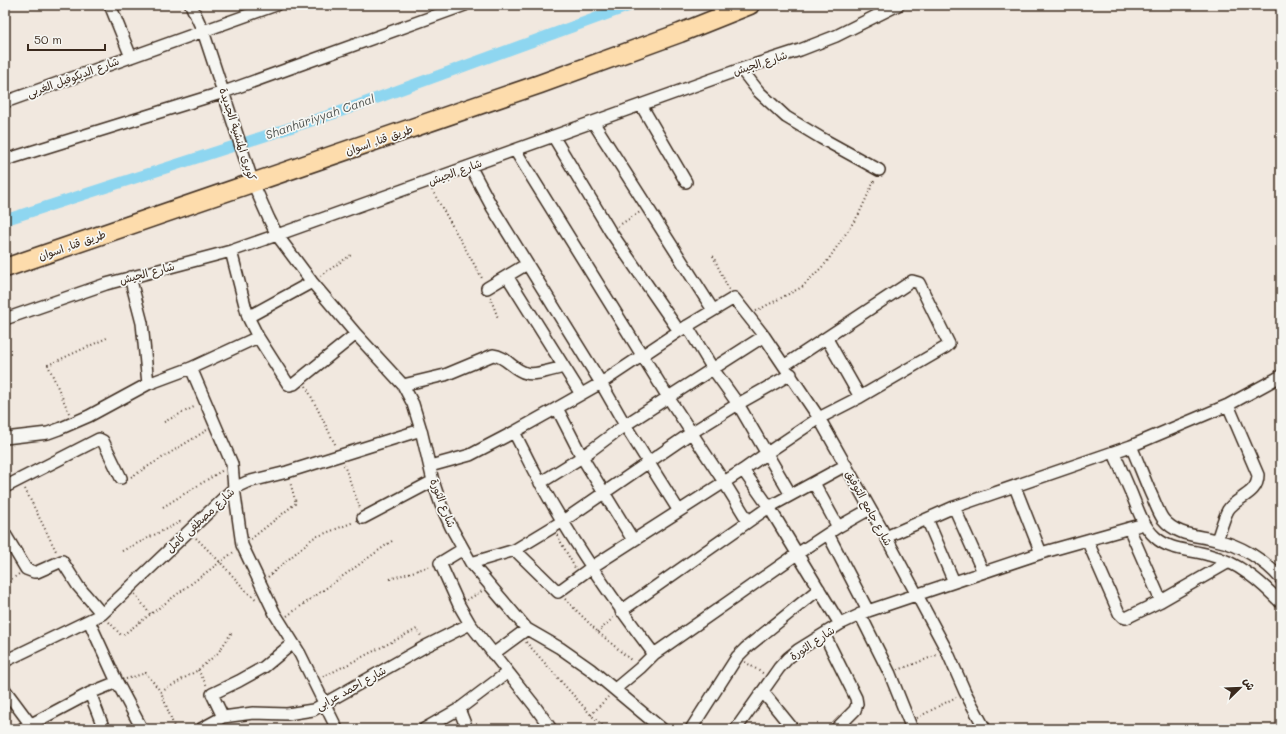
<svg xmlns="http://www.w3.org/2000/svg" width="1286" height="734" font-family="Mali,'Playpen Sans Arabic',sans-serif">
  <rect width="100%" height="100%" fill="#f1e8df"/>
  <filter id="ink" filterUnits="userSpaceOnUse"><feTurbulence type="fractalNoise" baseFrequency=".025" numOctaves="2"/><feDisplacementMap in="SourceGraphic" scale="8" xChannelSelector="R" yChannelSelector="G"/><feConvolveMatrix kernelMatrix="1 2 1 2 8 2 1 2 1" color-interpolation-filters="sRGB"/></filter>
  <g filter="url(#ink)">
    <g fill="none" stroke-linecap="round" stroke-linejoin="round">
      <path stroke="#8ed6f0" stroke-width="11" d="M5 220 339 112 632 5"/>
      <g stroke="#3b2a1e" stroke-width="14">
        <path id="minor" d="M110 5 131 57
          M191 5 203 31 253 183 269 219 277 235 312 282 356 334 403 385 413 404 421 430 433 481 441 505 451 527 471 563 527 629 560 648 590 669 662 729
          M741 69 759 92 786 117 821 138 879 170
          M5 102 276 5
          M641 105 686 182
          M593 122 713 310
          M553 136 610 231 679 331
          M515 150 668 397 724 482 748 521
          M5 160 224 92 465 5
          M470 166 492 207 601 383 625 425 679 511
          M231 251 248 317
          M507 276 581 394
          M130 277 142 323 148 384
          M312 282 248 317 258 337 288 384 290 385 294 384 356 334
          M487 288 527 264
          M5 319 106 284 231 251 277 235 741 69 800 50 836 36 898 5
          M687 326 713 369 738 404 791 495
          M827 339 860 397
          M191 368 232 464 234 488 242 545 275 614 300 654 337 729
          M403 385 445 375 493 355C506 356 513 370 526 373 535 376 554 369 564 367
          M557 408 582 457 633 540
          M514 432C523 449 531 467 541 484 574 544 613 600 654 654
          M5 438 48 433 59 429 89 416 148 384 191 368 258 337
          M1131 446C1138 462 1144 478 1151 494 1155 502 1158 512 1163 519 1177 536 1197 535 1216 540 1240 545 1265 560 1281 579
          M1114 453C1120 467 1126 481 1132 495 1138 510 1143 526 1155 537 1170 551 1190 549 1209 555 1238 562 1261 582 1281 603
          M430 466 470 455 514 432 557 408 601 383 679 331 734 298 764 336 819 418 886 537 947 651 965 692 985 729
          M743 470 769 507 840 624
          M540 483 582 457 625 425 764 336
          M5 487 99 439 103 441 121 478
          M1015 487 1041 553
          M954 507 983 572
          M363 518 433 481
          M927 519 954 582
          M838 527 870 509
          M1129 528 1161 601
          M5 534 26 569 34 572H37L62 561 78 586 102 614
          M828 534 868 611
          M886 537 954 507 1131 446 1228 405 1281 376
          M1087 540 1119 613 1123 617 1126 618 1161 601 1229 562
          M1217 540C1220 532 1224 517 1228 510 1236 497 1258 495 1258 475L1228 405
          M463 549 440 563 459 605 470 624 534 705 551 729
          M515 550 558 592 592 567 743 470 767 453 819 418 860 397 946 347 949 344 919 283 912 281 785 365
          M471 563 515 550 563 521 691 433 738 404 791 374
          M621 611 769 507 846 465
          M860 614 890 674 912 729
          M89 621 117 682 142 729
          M824 634 856 698 857 704 855 710 836 729
          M493 654 527 629
          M5 661 102 614 234 488 247 482 287 472 421 430
          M615 689 640 668 654 654 797 554 838 527 814 483
          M5 690 34 729
          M763 692 793 729
          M90 693 104 729
          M459 709 467 729
          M223 717 212 694 239 681 264 667 293 643
          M22 729 90 693 117 682
          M201 729 223 717 253 713 287 714 313 710 426 646 470 624
          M424 729 459 709 508 672
          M691 729 737 657 746 648 819 589
          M736 729 779 668 788 658 798 650 840 624 868 611 1041 553 1144 524"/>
      </g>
      <g stroke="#3b2a1e" stroke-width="21">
        <path id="trunk" d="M5 268 540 84 680 33 750 5"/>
      </g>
      <path stroke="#3b2a1e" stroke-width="2" stroke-dasharray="1 3" stroke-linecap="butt" d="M432 190 483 280
        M618 226 640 212
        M713 256 729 290
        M320 276 351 255
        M490 297 498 318
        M756 311 802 287 826 263 859 214 875 179
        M306 386 336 446
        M69 413 48 365 109 337
        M164 422 196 406
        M344 465 360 508
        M131 477 207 430
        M25 489 57 553
        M163 507 223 470
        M557 535 575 568
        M196 538 220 562 249 594 256 599
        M251 539 296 503 290 482
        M122 551 180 522 182 523
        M268 577 313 538 354 522
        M390 579 431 566
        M5 584 19 574
        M135 594 150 614
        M565 599 598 632 632 661
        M467 600 482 591
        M287 616 392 541
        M109 622 121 635 124 634 235 551
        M598 632 613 618
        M526 642 591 715 606 729
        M745 662 764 674
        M198 670 207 686
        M898 670 937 655
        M323 677 417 629 422 638
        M126 679 146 673 161 692 175 729
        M161 692 198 670 218 653 232 632
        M591 715 608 697
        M917 718 956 697"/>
      <use href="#minor" stroke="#f6f6f2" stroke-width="11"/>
      <use href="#trunk" stroke="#fddcac" stroke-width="18"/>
    </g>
  </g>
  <g text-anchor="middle" stroke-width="3.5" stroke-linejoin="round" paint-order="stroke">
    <g font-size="11" fill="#3b2a1e" stroke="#f6f6f2">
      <text transform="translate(760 63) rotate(-18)" y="4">شارع الجيش</text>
      <text transform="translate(73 77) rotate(-20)" y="4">شارع الديكوفيل الغربى</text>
      <text transform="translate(238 134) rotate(72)" y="4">كوبرى المنشية الجديدة</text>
      <text transform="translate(379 140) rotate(-19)" y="4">طريق قنا, اسوان</text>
      <text transform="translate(455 172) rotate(-20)" y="4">شارع الجيش</text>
      <text transform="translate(72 245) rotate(-19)" y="4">طريق قنا, اسوان</text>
      <text transform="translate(147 273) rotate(-15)" y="4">شارع الجيش</text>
      <text transform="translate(443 503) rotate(69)" y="4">شارع الثورة</text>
      <text transform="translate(869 508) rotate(61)" y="4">شارع جامع التوفيق</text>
      <text transform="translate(200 520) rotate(-43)" y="4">شارع مصطفى كامل</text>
      <text transform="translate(812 643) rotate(-34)" y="4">شارع الثورة</text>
      <text transform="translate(351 688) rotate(-29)" y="4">شارع احمد عرابى</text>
    </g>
    <g font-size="12" font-style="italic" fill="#505552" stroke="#f6f6f2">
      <text transform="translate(320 117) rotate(-19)" y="4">Shanhūriyyah Canal</text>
    </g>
  </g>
  <rect width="1286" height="734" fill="none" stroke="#f6f6f2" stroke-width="20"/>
  <rect x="10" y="10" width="1266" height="714" fill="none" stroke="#3b2a1e" stroke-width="1.5" filter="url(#ink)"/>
  <g transform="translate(1240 688) rotate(67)" stroke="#f6f6f2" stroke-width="3" paint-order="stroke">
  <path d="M0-3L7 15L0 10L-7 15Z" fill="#3b2a1e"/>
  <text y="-6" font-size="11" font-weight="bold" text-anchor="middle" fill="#3b2a1e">ش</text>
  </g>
  <path d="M28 44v6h77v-6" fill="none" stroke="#3b2a1e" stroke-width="2"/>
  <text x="34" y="44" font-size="12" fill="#3b2a1e" stroke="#f6f6f2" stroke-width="3" paint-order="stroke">50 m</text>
</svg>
